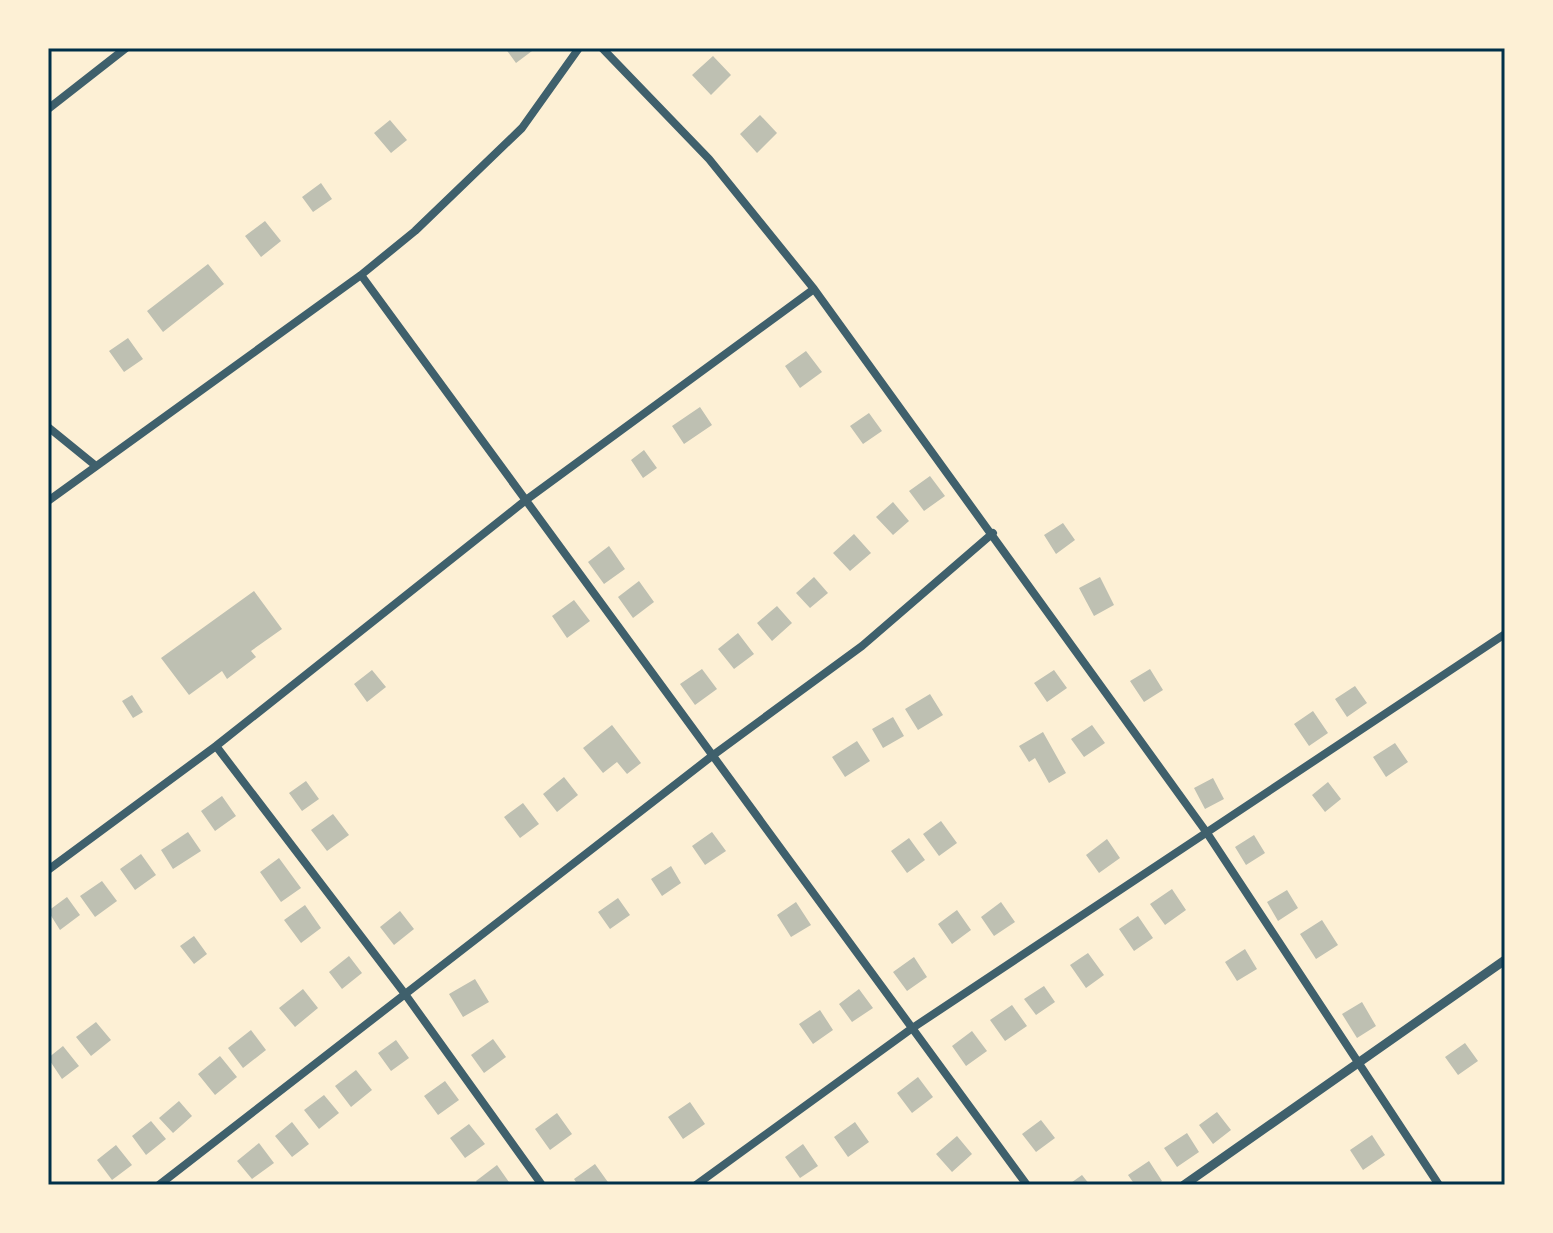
<svg xmlns="http://www.w3.org/2000/svg" width="1553" height="1233" font-family="'Alegreya Sans',sans-serif">
  <rect width="100%" height="100%" fill="#fdf0d5"/>
  <path fill="#bec0b2" d="M505 48H536L516 63Z
    M713 56 731 75 711 95 692 75Z
    M760 115 777 133 757 153 740 134Z
    M390 120 407 140 391 153 374 133Z
    M321 183 332 199 313 212 302 197Z
    M265 221 281 241 261 257 245 236Z
    M208 264 224 284 163 332 147 311Z
    M128 338 143 359 124 372 109 351Z
    M806 351 822 372 800 388 785 366Z
    M700 407 712 425 684 444 672 426Z
    M869 413 882 431 863 444 850 426Z
    M644 450 657 468 643 478 631 460Z
    M930 476 945 496 924 511 909 491Z
    M893 502 909 521 893 535 876 517Z
    M1063 523 1075 540 1056 554 1044 535Z
    M854 534 871 553 850 571 833 553Z
    M609 546 625 569 604 584 588 562Z
    M814 577 828 593 810 608 796 593Z
    M1100 577 1114 605 1094 616 1079 588Z
    M639 581 654 602 633 618 618 597Z
    M254 591 282 629 251 651 256 657 227 679 222 671 189 695 161 658Z
    M574 600 590 621 567 638 552 616Z
    M777 606 792 623 772 641 757 623Z
    M738 633 754 654 734 669 718 649Z
    M702 669 717 689 695 705 680 684Z
    M1150 669 1163 690 1144 702 1130 681Z
    M372 670 386 687 367 702 354 684Z
    M1054 670 1067 688 1047 702 1034 683Z
    M1355 686 1367 703 1347 717 1335 699Z
    M930 694 943 715 918 730 905 709Z
    M132 695 143 712 133 718 122 701Z
    M1313 711 1328 733 1309 746 1294 724Z
    M893 717 904 736 883 748 872 729Z
    M612 725 641 763 627 774 617 762 603 773 583 748Z
    M1092 725 1105 743 1084 757 1071 739Z
    M1043 732 1066 773 1049 783 1035 758 1029 762 1019 746Z
    M857 741 870 761 845 777 832 757Z
    M1395 743 1408 762 1386 777 1373 757Z
    M564 777 578 795 557 812 543 794Z
    M1213 778 1224 799 1205 809 1194 788Z
    M306 781 319 799 302 811 289 793Z
    M1328 782 1341 799 1325 812 1312 795Z
    M222 796 236 816 215 831 201 811Z
    M523 803 539 824 520 838 504 817Z
    M333 814 349 835 327 851 311 830Z
    M941 821 957 843 939 856 923 834Z
    M188 832 201 851 173 869 161 850Z
    M712 832 726 851 705 865 692 846Z
    M1254 835 1265 853 1246 865 1235 847Z
    M909 838 925 860 907 873 891 851Z
    M1107 839 1120 858 1099 873 1086 855Z
    M141 854 156 875 135 890 120 869Z
    M279 858 301 888 281 902 260 872Z
    M671 866 681 883 662 896 651 879Z
    M102 881 117 901 95 917 80 896Z
    M1172 889 1186 910 1165 925 1150 904Z
    M1287 890 1298 908 1278 921 1267 902Z
    M67 897 80 915 60 930 48 911Z
    M618 898 630 915 610 929 598 912Z
    M796 902 811 925 791 937 777 915Z
    M1001 902 1015 922 994 936 981 917Z
    M305 905 321 928 301 943 284 920Z
    M957 910 971 930 952 944 938 924Z
    M400 911 414 929 394 945 380 927Z
    M1138 916 1153 938 1134 951 1119 929Z
    M1322 920 1338 945 1316 959 1300 934Z
    M194 936 207 954 194 964 180 946Z
    M1245 949 1257 969 1237 981 1225 962Z
    M1088 953 1104 975 1086 988 1070 965Z
    M349 956 362 973 342 989 329 972Z
    M914 957 927 977 907 991 893 972Z
    M475 979 489 1002 463 1017 449 994Z
    M1044 986 1055 1002 1036 1015 1024 999Z
    M303 989 318 1008 295 1027 279 1008Z
    M859 989 873 1008 852 1022 839 1004Z
    M1362 1002 1376 1026 1357 1038 1342 1014Z
    M1012 1005 1027 1026 1005 1041 990 1020Z
    M820 1010 833 1030 813 1044 799 1024Z
    M96 1022 111 1040 91 1056 76 1037Z
    M251 1030 266 1050 243 1068 228 1048Z
    M972 1031 987 1051 966 1066 952 1046Z
    M493 1039 506 1057 484 1073 471 1055Z
    M396 1040 409 1058 391 1071 378 1053Z
    M1465 1043 1478 1061 1458 1075 1445 1057Z
    M63 1046 79 1066 62 1079 48 1058Z
    M220 1056 237 1077 215 1095 198 1074Z
    M356 1070 372 1090 351 1107 335 1086Z
    M918 1077 933 1097 912 1113 897 1093Z
    M445 1081 459 1100 438 1115 424 1096Z
    M324 1095 339 1113 319 1129 304 1110Z
    M179 1101 192 1116 173 1133 159 1118Z
    M690 1102 705 1124 683 1139 668 1117Z
    M1217 1112 1231 1130 1213 1144 1199 1125Z
    M557 1113 572 1134 550 1150 535 1129Z
    M1041 1120 1055 1138 1036 1152 1022 1134Z
    M151 1121 166 1139 146 1155 132 1136Z
    M292 1122 309 1144 292 1157 275 1136Z
    M855 1122 869 1142 848 1157 834 1137Z
    M469 1124 485 1144 465 1158 450 1138Z
    M1187 1133 1199 1152 1177 1167 1164 1148Z
    M1372 1135 1385 1155 1363 1170 1350 1150Z
    M957 1136 972 1154 952 1172 936 1154Z
    M259 1143 274 1163 252 1179 237 1161Z
    M803 1144 818 1166 800 1178 785 1157Z
    M116 1145 132 1165 112 1180 97 1160Z
    M1149 1161 1162 1181 1157 1185H1135L1128 1175Z
    M595 1164 610 1185H578L574 1179Z
    M497 1165 511 1185H479L476 1181Z
    M1082 1175 1090 1185H1068Z"/>
  <g fill="none" stroke-linecap="round" stroke-linejoin="round">
    <path stroke="#3f606c" stroke-width="8" d="M602 48 709 159 814 289 1207 833 1439 1185
      M48 109 126 48
      M361 275 1027 1185
      M48 427 96 466
      M48 501 361 275 415 231 522 128 579 48
      M216 746 405 994 542 1185
      M48 870 216 746 526 500 814 289
      M159 1185 712 756 862 646 993 533
      M696 1185 911 1029 1505 634"/>
    <path stroke="#3f606c" stroke-width="9" d="M1184 1185 1505 960"/>
  </g>
  <rect width="1553" height="1233" fill="none" stroke="#fdf0d5" stroke-width="100"/>
  <rect x="50" y="50" width="1453" height="1133" fill="none" stroke="#003049" stroke-width="3"/>
</svg>
